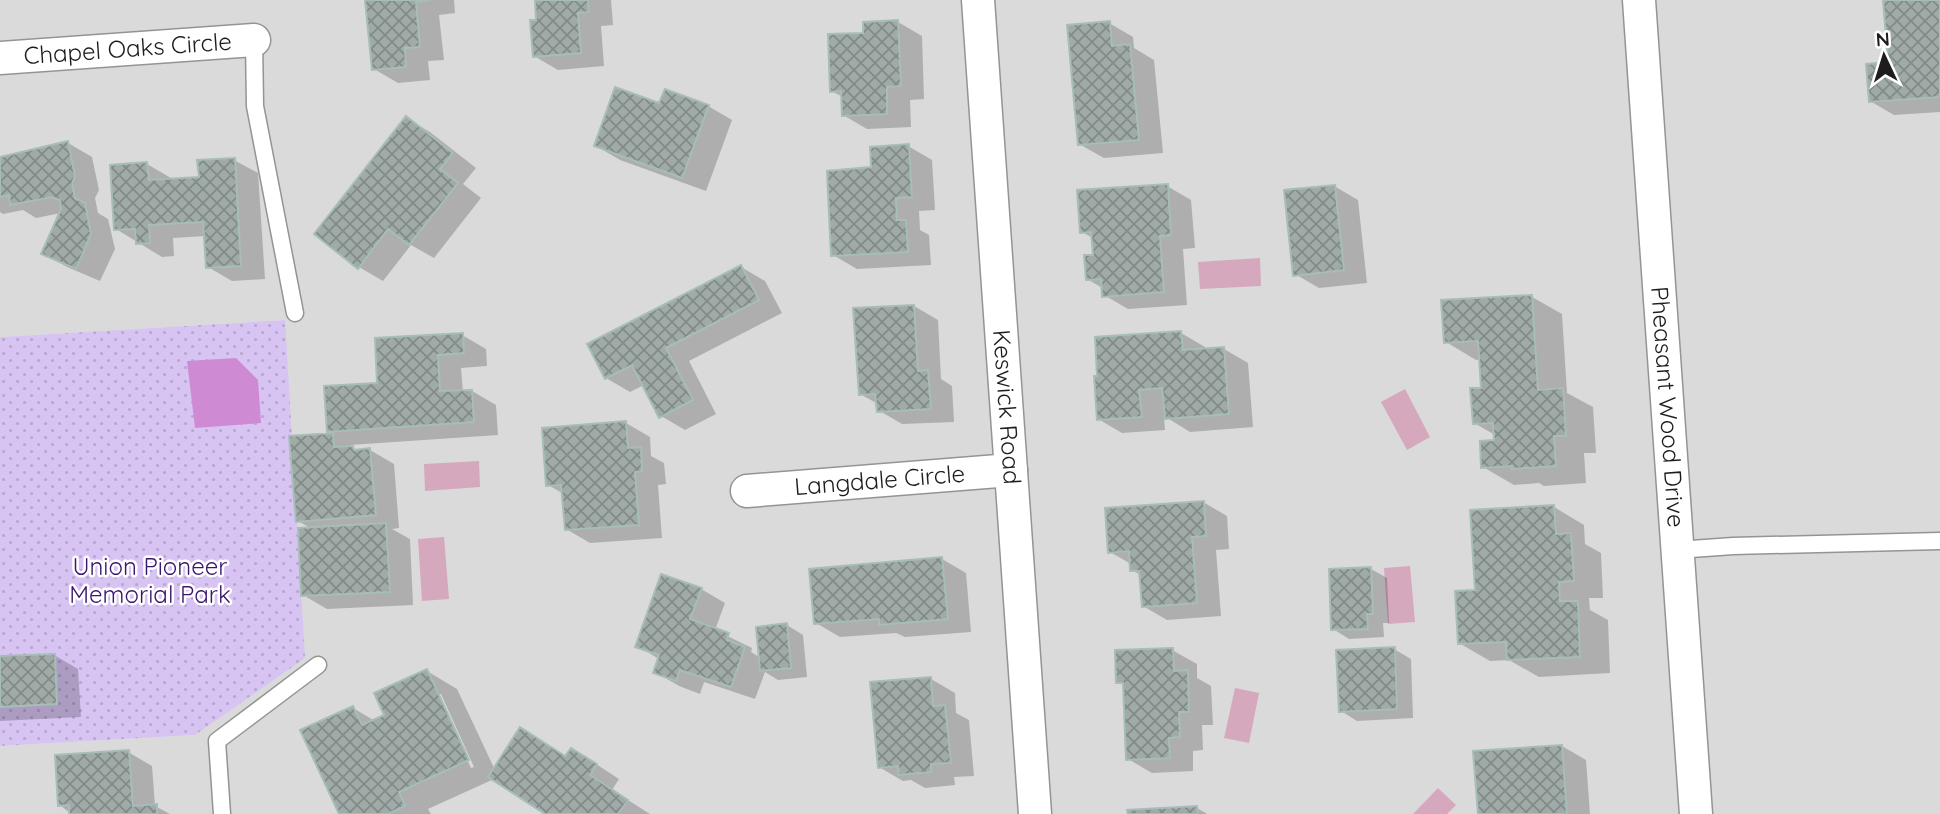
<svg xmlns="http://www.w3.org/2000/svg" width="1940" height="814" font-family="Quicksand,sans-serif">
  <defs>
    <pattern id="park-dots" width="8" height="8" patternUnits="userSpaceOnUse" patternTransform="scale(1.75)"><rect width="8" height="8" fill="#d7c4f3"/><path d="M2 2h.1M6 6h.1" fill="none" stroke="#b8a8d0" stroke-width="1.8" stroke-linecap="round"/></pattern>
    <pattern id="building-cross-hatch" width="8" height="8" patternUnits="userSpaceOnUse" patternTransform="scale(1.75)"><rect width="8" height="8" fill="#a0aba8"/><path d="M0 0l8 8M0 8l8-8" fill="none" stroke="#828b88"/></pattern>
  </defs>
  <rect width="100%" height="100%" fill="#e3eded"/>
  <path fill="#dadada" d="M0 0H1940V814H0V746L195 735 285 320 0 337Z"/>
  <path fill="url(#park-dots)" d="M285 320 305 658 195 735 0 746V337Z"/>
  <path fill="#cf8ad4" d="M236 358 258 380 261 423 195 428 187 361Z"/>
  <path fill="#d6a8bd" d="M1260 258 1261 286 1200 289 1198 262Z
    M1405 389 1430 437 1407 450 1381 402Z
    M479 461 480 487 425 491 424 464Z
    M444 537 449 599 422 601 418 539Z
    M1410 566 1415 622 1388 624 1384 568Z
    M1235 688 1259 693 1249 743 1224 738Z
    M1438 788 1456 805 1447 814H1413Z"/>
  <path fill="#0003" fill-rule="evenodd" d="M367 0H454L455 13 439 15 444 60 428 61 430 80 398 83 374 69Z
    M537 0H611L613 25 601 26 604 66 558 70 534 56 538 21Z
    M1885 0H1940V112L1894 115 1870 101 1889 64Z
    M898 22 922 36 924 99 910 100 911 127 867 129 843 115V97L831 91 865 34Z
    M1109 23 1133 37 1134 48 1154 60 1163 153 1104 158 1079 144Z
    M708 106 732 120 706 191 620 160 596 146Z
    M406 118 430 132 476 168 463 184 481 198 434 258 411 245 383 281 359 267Z
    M68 143 92 157 99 190 95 198 98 213 108 219 115 249 100 281 67 267 43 253 61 213 36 218 23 210 3 214 0 212V158Z
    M908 146 932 160 935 210 919 211 920 230 929 235 931 265 857 269 833 255 873 169Z
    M234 160 258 173 265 279 232 281 208 267 206 236 173 238 174 256 162 257 116 229 147 164 171 178V180L200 178Z
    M1167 186 1191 200 1195 248 1183 249 1187 305 1128 309 1104 295V289L1087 279 1095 256 1093 238 1082 232Z
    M1334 186 1358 200 1367 283 1319 288 1295 274Z
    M741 267 765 281 782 313 689 361 716 414 685 430 661 416 644 385 630 392 606 378Z
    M1532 297 1562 314 1567 393 1593 407 1596 453H1584L1586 483 1544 486 1539 483 1514 485 1483 467 1496 442 1495 435 1474 423 1483 389 1481 359 1476 360 1446 342Z
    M914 306 938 320 941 379 952 386 954 422 902 424 878 410V404L860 394Z
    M1181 333 1205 347V350L1224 349 1248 363 1253 427 1190 432 1164 416 1165 430 1122 433 1098 419Z
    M462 335 486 349 487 366 461 368 463 392 472 391 496 405 498 435 350 445 356 450H370L394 464 399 528 392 529 410 539 413 605 327 609 303 595 312 529 298 521 291 438 335 434 329 431 379 385Z
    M626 423 650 437 651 456 664 463 666 484 658 485 662 538 590 543 566 529 564 494 548 485Z
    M1203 502 1227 516 1229 549 1216 550 1221 616 1167 620 1143 606 1142 576 1132 570 1131 564 1110 552Z
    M1554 507 1584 525 1585 544 1601 553 1603 598H1589L1590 610 1608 620 1610 673 1539 677 1509 660 1490 661 1459 643 1477 592Z
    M942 559 966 573 971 632 905 637 896 633 840 637 816 623Z
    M1371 569 1387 578 1389 623H1383L1384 637 1349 639 1333 629Z
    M701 589 725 603 715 630 752 648 751 652 761 658 787 625 803 635 807 677 778 680 765 672 755 699 704 682 700 694 679 686 655 672 659 659 637 646Z
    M1394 649 1411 659 1413 718 1357 721 1341 711Z
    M1172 650 1197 664V678L1211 686 1213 725H1202L1203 750 1193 751V771L1152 773 1128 759 1125 686 1118 682Z
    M54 655 78 669 81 717 0 721V658Z
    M427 671 457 689 495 770 596 764 619 779 612 790 650 814H549L494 779 428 809 431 814H341L353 708 375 721 386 716ZM437 694H441L474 767 471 768Z
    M931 679 955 693 956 713 969 720 974 776 954 777 955 785 925 788 911 780 903 781 879 767Z
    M1562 746 1586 760 1590 814H1480Z
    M128 752 152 766 155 806 170 814H71L60 805Z
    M1197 808 1207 814H1129Z"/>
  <path fill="url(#building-cross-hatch)" stroke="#a7bdb8" stroke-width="2" d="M365 0H431L416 2 420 47 405 48 406 67 372 70Z
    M535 0H588L589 12 578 13 581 53 533 57 530 20H536Z
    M1883 0H1940V97L1869 102 1866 64 1888 62Z
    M898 20 901 86 887 87V114L842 116 841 91 830 92 828 34 863 33V22Z
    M1110 21 1112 46 1130 44 1139 140 1078 145 1067 25Z
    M615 87 659 103 665 89 709 105 682 178 594 146Z
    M406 116 453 153 440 169 458 183 409 245 388 229 358 269 314 234Z
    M68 141 75 176 72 184 75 198 85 203 91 234 76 269 41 254 61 209 60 200 52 197 10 205 9 195 0 197V157Z
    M909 144 912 197 896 198 897 220H906L908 252 831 256 827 171 871 167 870 147Z
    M235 158 241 266 206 268 203 222 149 225 150 243 136 244 135 229 114 230 110 165 147 162 149 180 199 177 197 160Z
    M1168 184 1171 235 1160 236 1164 292 1102 297 1101 279 1086 280 1084 255H1093L1091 232 1080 233 1077 190Z
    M1335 185 1344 270 1293 276 1284 190Z
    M741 265 759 300 666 348 693 400 659 418 632 365 605 379 587 344Z
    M1532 295 1538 390 1563 388 1566 436H1554L1556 466 1512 469V466L1481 468 1480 441 1494 440 1493 423 1473 424 1470 388H1481L1478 341 1444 343 1441 300Z
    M914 305 918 371 928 370 931 409 877 412 875 394 859 395 853 308Z
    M1181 331 1183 350 1224 347 1229 414 1165 419 1162 388 1139 390 1142 417 1097 420 1094 376H1097L1095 337Z
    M463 333 464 353 438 355 440 391 472 390 474 422 327 432 324 386 377 383 375 338Z
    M626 421 628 448 641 447 642 471 635 472 639 525 565 530 561 485 546 486 542 428Z
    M333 433 334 447 353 446 354 450 370 448 376 515 296 522 289 436Z
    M1204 501 1206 536 1192 537 1197 603 1142 607 1139 571H1130L1129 551 1108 553 1105 508Z
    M1554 505 1556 534 1571 533 1574 581 1559 582 1560 601H1578L1580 657 1507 660 1506 642 1458 644 1455 591 1475 590 1470 510Z
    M386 523 390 592 301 596 298 528Z
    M942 557 948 619 879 625V619L814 624 809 569Z
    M1371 567 1373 614H1367L1368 629 1331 630 1329 569Z
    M661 574 702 588 690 619 729 633 727 640 745 647 731 687 680 670 676 681 653 673 659 655 635 647Z
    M787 623 791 668 760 671 756 627Z
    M1395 647 1397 709 1339 712 1336 650Z
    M1173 648 1174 671 1188 670 1189 712H1179L1180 737 1169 738 1170 758 1126 760 1123 683H1116L1115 650Z
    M55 654 57 704 0 707V656Z
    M427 669 469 760 399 792 405 806 388 814H339L300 730 353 706 362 725 384 715 374 693Z
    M931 677 933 706 945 705 951 763 931 764V772L899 775 898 766 878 768 870 682Z
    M520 727 565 756 571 748 597 764 590 775 628 800 618 814H545L488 777Z
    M1562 745 1567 814H1478L1473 751Z
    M129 750 133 806 157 804V814H69V805L58 806 55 755Z
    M1197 806 1198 814H1128L1127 810Z"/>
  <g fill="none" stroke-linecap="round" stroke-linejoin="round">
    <g stroke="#949494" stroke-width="19">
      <path id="service" d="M254 40 255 106 295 313
        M1677 550 1733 546 1940 541
        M222 814 217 741 318 665"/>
    </g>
    <g stroke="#949494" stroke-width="35">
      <g id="minor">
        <path id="s1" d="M978 0 1035 814"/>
        <path id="s2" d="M1639 0 1696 814"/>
        <path id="s3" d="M0 58 254 40"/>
        <path id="s4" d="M747 491 1011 470"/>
      </g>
    </g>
    <use href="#service" stroke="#fff" stroke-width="16"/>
    <use href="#minor" stroke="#fff" stroke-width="32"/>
  </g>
  <g text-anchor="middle" stroke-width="5" stroke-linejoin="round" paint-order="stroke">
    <g font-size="24" fill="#1d1d1d" stroke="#fff">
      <text dy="8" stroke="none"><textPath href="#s3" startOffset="128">Chapel Oaks Circle</textPath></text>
      <text dy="8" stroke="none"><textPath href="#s1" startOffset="408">Keswick Road</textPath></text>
      <text dy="8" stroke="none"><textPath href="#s2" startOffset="408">Pheasant Wood Drive</textPath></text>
      <text dy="8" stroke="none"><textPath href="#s4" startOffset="133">Langdale Circle</textPath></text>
    </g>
    <g font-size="24" fill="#3a176e" stroke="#fff">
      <text x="150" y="575">Union Pioneer<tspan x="150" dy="28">Memorial Park</tspan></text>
    </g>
  </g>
  <g transform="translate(1884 56) rotate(356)" stroke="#ffffff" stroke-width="5" paint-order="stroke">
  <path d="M0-5L12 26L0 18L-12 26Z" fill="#1d1d1d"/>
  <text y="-10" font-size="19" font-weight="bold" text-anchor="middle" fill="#1d1d1d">N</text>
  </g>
</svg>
